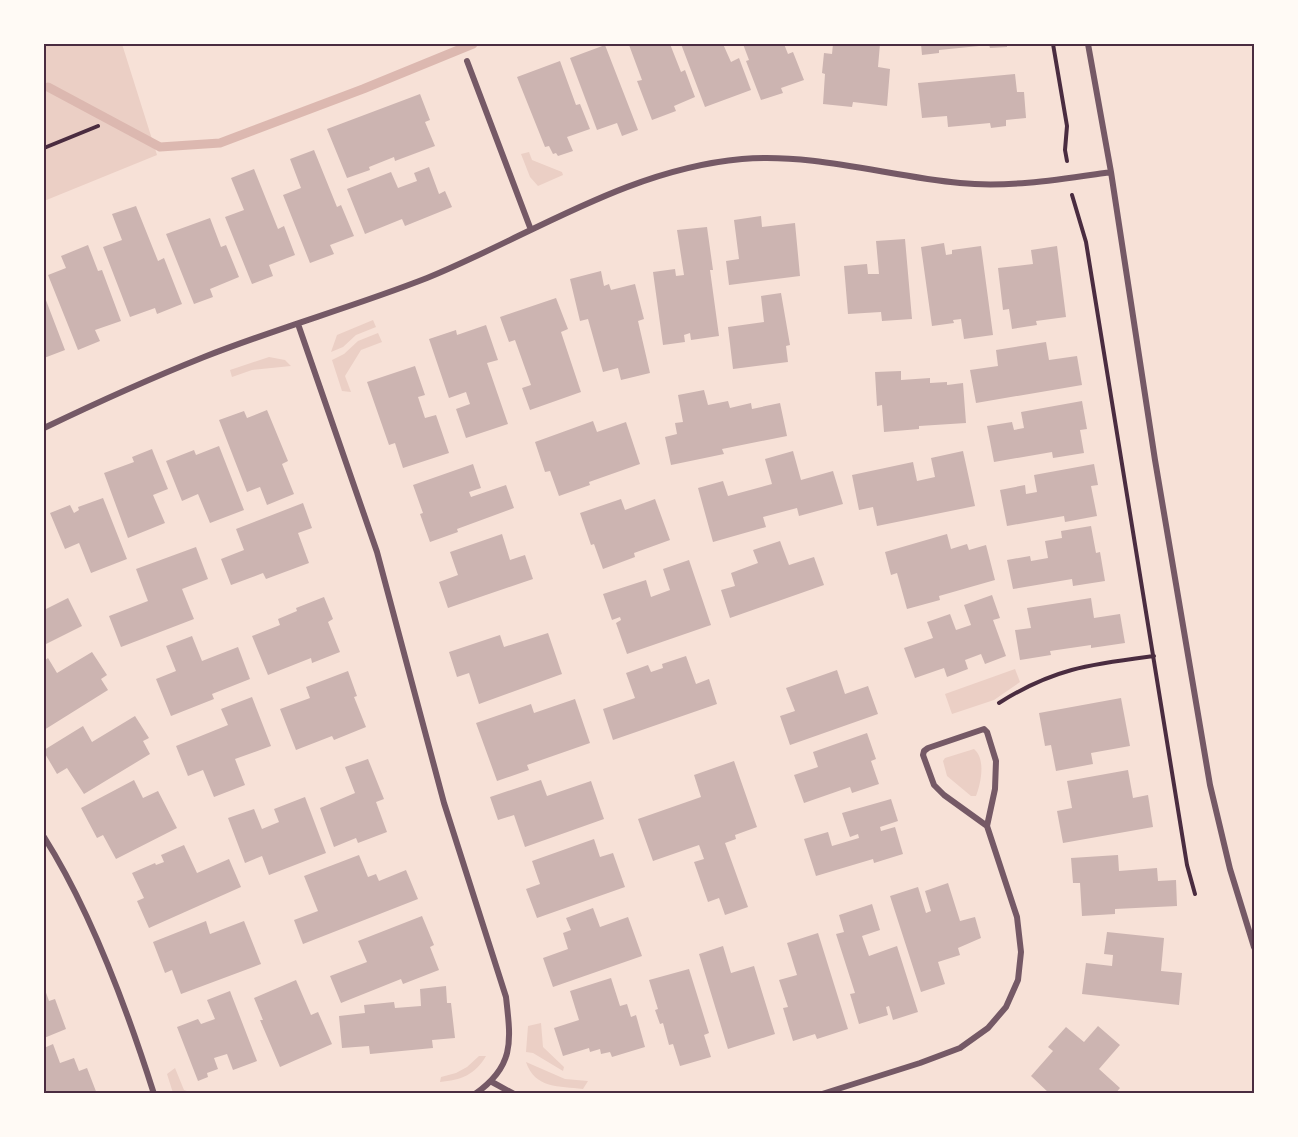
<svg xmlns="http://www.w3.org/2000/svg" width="1298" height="1137" font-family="Quicksand,sans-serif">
  <rect width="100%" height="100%" fill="#f7e1d7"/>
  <path fill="#ebcfc5" d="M44 44H122L157 155 44 201Z
    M529 152 532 160 562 172 563 175 538 186 530 177 521 154Z
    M373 320 376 327 356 335 343 347 331 352 337 335Z
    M378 333 382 342 361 350 345 376 351 392 342 391 332 360 344 354 358 341Z
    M269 357 285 360 291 366 252 370 232 377 230 370Z
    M1015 669 1020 682 994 700 952 714 945 694Z
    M974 749C986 759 981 783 976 796H971L947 776 943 761 945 758Z
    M541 1023 543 1047 564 1067 563 1071 533 1053 526 1052 528 1026Z
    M479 1056H486C475 1075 461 1080 440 1082L441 1077 456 1073 467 1067Z
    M526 1062 565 1079 588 1081 583 1089C559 1086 535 1089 526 1062Z
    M175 1068 184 1090 193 1093H173L167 1074Z"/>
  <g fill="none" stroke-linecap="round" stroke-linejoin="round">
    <path stroke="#dcb8b0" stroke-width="9" d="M48 87 160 147 220 143 363 89 473 44"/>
  </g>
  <path fill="#ccb4b1" d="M633 44H670L681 72 685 70 695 97 674 106 676 111 652 120 637 81 642 80 629 45Z
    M681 44H723L731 62 739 58 751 90 705 107Z
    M743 44H784L788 54 793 52 804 80 781 88 783 93 761 100 746 61 749 60Z
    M833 44H880L878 67 890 69 887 106 853 102 852 107 823 104 825 74 822 73 824 53 832 54Z
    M921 44H1007V47L990 48 989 45 939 50V53L922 55Z
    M605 45 638 130 622 136 617 123 597 130 570 58Z
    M560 61 576 105 580 104 590 129 567 137 573 151 558 156 556 153 553 154 549 146 545 147 517 77Z
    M1015 74 1017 92H1024L1026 118 1006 120V126L991 128 990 123 948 127 947 116 922 118 918 83Z
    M420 94 430 120 425 122 435 146 395 161 394 157 369 167 370 170 347 178 327 129Z
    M314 150 337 207 341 205 354 236 330 245 334 254 310 263 283 195 301 188 290 159Z
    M429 167 439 194 445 191 452 207 405 226 402 219 365 234 347 189 391 172 398 188 417 181 414 173Z
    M254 169 278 229 284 226 295 255 269 265 273 276 252 284 225 217 244 210 231 178Z
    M136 206 158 261 164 258 182 304 157 314 155 308 130 317 103 247 122 240 112 214Z
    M761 216 762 227 795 223 800 276 729 285 726 261 739 259 734 220Z
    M210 218 221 247 226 245 239 277 210 289 213 297 194 304 166 234Z
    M707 227 713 270H710L719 336 691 340 690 333 684 335 685 342 663 345 653 272 675 269 676 276 684 275 677 230Z
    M905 239 912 319 882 321 881 312 848 314 844 266 867 264 868 274H879L876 241Z
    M944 243 946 255 952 254V250L981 246 993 335 964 339 961 319 953 320 954 323 932 326 921 247Z
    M88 245 98 271 102 270 121 321 95 330 100 341 78 350 48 275 66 268 61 256Z
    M1057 246 1066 317 1036 321 1037 325 1012 329 1009 309 1003 310 998 268 1033 264 1031 250Z
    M601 271 604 286 609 284 611 290 635 284 644 319 638 321 650 373 621 380 618 368 603 372 588 319 580 321 570 279Z
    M781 293 790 345 786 346 788 362 733 369 728 327 764 322 761 296Z
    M44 295 65 350 44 358Z
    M556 298 568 329 561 332 581 392 530 410 522 388 531 385 515 340 509 342 500 317Z
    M486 325 498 360 487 363 508 424 466 438 456 409 470 404 466 392 449 398 429 339 456 330 457 335Z
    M1046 342 1049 360 1077 356 1082 385 976 403 970 370 998 366 996 350Z
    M415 366 425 395 418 397 425 418 436 415 449 453 403 468 395 443 389 445 367 382Z
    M901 371V380L930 378V383L947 382V385L963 383 966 423 919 426V429L884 432 882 405 877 406 875 372Z
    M704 390 708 405 728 401 730 408 751 403 752 409 780 403 787 436 722 449 724 454 671 465 665 437 677 434 675 423 683 422 678 395Z
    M1082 401 1087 429 1080 430 1084 453 1053 458 1052 452 994 462 987 426 1012 422 1014 430 1024 428 1021 412Z
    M267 410 288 461 282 464 294 494 267 505 260 487 247 492 219 420 244 411 247 418Z
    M593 421 597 432 626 422 640 464 589 482 590 485 559 496 550 471 545 472 535 442Z
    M219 446 244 510 210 523 198 494 182 501 166 461 194 450 196 455Z
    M152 449 168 489 153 495 165 523 128 538 104 473 134 462 132 457Z
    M793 451 801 480 833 471 843 504 799 516 797 508 763 517 766 527 713 542 698 488 723 481 728 496 772 484 765 459Z
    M963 451 975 506 877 526 873 507 859 510 852 475 913 462 917 481 935 477 931 458Z
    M473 464 481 488 469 492 471 497 506 485 514 508 457 529 458 532 430 542 420 514 423 513 413 485Z
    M1094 464 1098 485 1091 486 1097 516 1065 522 1064 516 1007 526 1000 490 1025 485 1026 494 1037 492 1034 475Z
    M103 498 127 559 91 573 79 543 65 549 50 513 70 505 74 513 79 510 78 507Z
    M621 499 625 510 655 499 670 540 634 553 635 557 603 569 594 544 591 545 580 513Z
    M303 503 312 528 298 533 309 563 266 579 263 573 231 585 221 559 244 550 236 529Z
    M1091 526 1096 553 1100 552 1105 581 1073 586 1072 579 1013 589 1007 560 1030 556 1031 561 1048 558 1045 541 1062 538 1061 531Z
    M502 534 510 560 525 555 533 579 448 608 439 582 458 575 450 552Z
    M947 534 951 549 967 544 969 550 986 545 995 580 939 596 940 600 907 609 897 573 891 575 885 552Z
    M780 541 789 565 814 557 824 585 730 618 721 590 735 586 731 573 758 563 753 550Z
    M196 547 208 579 182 589 194 619 121 647 109 616 148 601 136 569Z
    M689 560 711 625 627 654 616 623 621 620 620 617 612 620 603 594 646 580 651 597 670 590 663 569Z
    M992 595 1000 618 993 620 1006 656 985 664 981 654 965 660 968 669 947 677 944 668 915 678 904 648 933 638 927 622 950 614 956 630 971 625 964 605Z
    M324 597 333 619 328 622 340 652 312 663 311 658 268 675 252 636 280 625 278 619 297 611 296 608Z
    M68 598 82 626 44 645V610Z
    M1091 598 1094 618 1120 614 1125 643 1091 648V645L1050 651 1051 655 1020 660 1015 630 1031 628 1027 608Z
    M548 633 562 674 479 704 469 673 457 677 449 652 500 635 504 647Z
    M192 636 202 661 238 647 250 679 212 694 214 699 171 716 156 679 176 671 166 646Z
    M92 652 107 675 101 679 108 690 44 730V661L48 658 57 673Z
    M686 656 696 684 709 679 717 704 613 740 603 709 635 698 626 673 648 665 651 672 663 668 662 664Z
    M837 670 845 694 868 686 878 714 790 745 780 716 795 711 786 688Z
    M348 671 357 696 354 697 366 727 334 740 332 736 296 750 280 709 310 698 306 687Z
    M252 697 271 746 235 759 245 785 214 797 203 770 188 776 176 746 228 725 221 709Z
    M1121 698 1130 746 1091 753 1093 764 1056 771 1051 745 1045 746 1039 713Z
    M575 699 590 743 527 765 529 770 497 781 476 723 531 704 534 713Z
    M135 716 149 738 143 741 150 754 84 794 67 768 57 774 44 752V750L83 726 92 742Z
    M867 733 876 759 871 761 879 784 852 793 850 787 804 803 794 775 818 767 813 752Z
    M368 759 384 799 376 802 387 832 358 843 356 838 334 847 320 808 355 793 345 767Z
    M734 761 757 827 735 835 736 839 725 843 748 907 725 915 719 898 708 902 694 862 704 859 699 845 653 861 638 819 701 797 694 775Z
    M1128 770 1133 798 1148 795 1153 827 1063 843 1057 811 1072 808 1067 781Z
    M134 780 143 798 158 791 177 828 116 859 103 835 97 838 81 808Z
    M541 780 547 796 591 781 604 819 525 847 514 815 498 820 490 797Z
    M305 797 326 853 269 875 262 856 245 863 228 818 254 809 262 829 279 822 274 809Z
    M891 799 898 821 880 827 881 831 895 827 903 854 874 863 873 859 816 876 804 839 828 832 832 846 859 838 858 834 850 837 842 813Z
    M594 839 600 857 613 853 625 887 537 918 526 889 540 884 532 861Z
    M184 845 197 873 229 859 241 887 149 928 137 901 144 898 132 873 155 863 156 865 164 862 161 855Z
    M359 855 368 877 376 874 379 881 406 870 418 899 303 944 294 920 318 911 304 876Z
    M1118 855 1119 871 1157 868 1158 881 1176 880 1177 906 1115 909V914L1082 916 1080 883H1073L1071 858Z
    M948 883 960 921 975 917 981 938 958 948 960 955 938 962 945 984 921 992 890 896 918 887 926 913 931 911 925 891Z
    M872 904 880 930 862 936 869 956 897 946 918 1012 893 1020 889 1006 886 1007 888 1015 859 1024 850 994 855 993 836 934 844 932 839 915Z
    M593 908 600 927 628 917 642 956 553 987 543 958 568 949 563 933 571 930 566 918Z
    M422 916 434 945 430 947 439 970 403 984 401 979 341 1003 330 976 367 962 358 941Z
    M206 921 210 934 244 921 261 964 181 994 172 970 165 973 153 942Z
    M1107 932 1164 938 1161 971 1182 973 1179 1005 1082 994 1086 963 1112 966 1113 955 1104 954Z
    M818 933 848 1029 817 1039 815 1034 793 1041 783 1008 788 1007 779 980 797 975 787 943Z
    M723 946 731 973 754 966 775 1034 728 1049 699 954Z
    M689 969 709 1033 704 1035 711 1057 680 1066 673 1044 669 1045 663 1023 660 1024 655 1010 658 1009 649 980Z
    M611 978 620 1006 627 1004 631 1017 636 1015 645 1047 612 1057 610 1052 601 1054 600 1049 590 1052 589 1048 563 1056 554 1028 579 1020 570 991Z
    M296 980 311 1015 318 1012 332 1044 280 1067 260 1020H263L254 998Z
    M446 986 447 1003H451L455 1038 432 1040 433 1048 370 1054 369 1046 342 1048 339 1016 365 1013 364 1005 394 1002 395 1008 421 1006 420 989Z
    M44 987 49 1001 55 999 66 1029 44 1038Z
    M230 991 257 1061 233 1070 227 1054 214 1058 218 1069 207 1073 208 1077 198 1081 177 1027 198 1019 201 1024 215 1019 207 1000Z
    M1098 1026 1120 1045 1099 1069 1120 1088 1115 1094H1050L1031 1076 1053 1051 1048 1047 1066 1027 1084 1042Z
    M53 1044 60 1063 74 1058 79 1071 87 1068 97 1094H44V1048Z"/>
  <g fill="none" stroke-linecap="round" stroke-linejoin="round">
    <path stroke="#4a2c40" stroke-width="4" d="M1053 44 1067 126 1065 150 1067 161
      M44 148 98 126
      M1072 195 1086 242 1187 865 1195 894
      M999 703C1054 668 1092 664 1154 656"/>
    <path stroke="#755966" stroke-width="6" d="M1088 44 1111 172 1155 460 1210 785 1230 869 1254 947
      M467 61 531 230
      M298 324 377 552 444 803 506 997C511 1041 515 1066 475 1094
      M44 428C96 403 149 379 204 357 277 328 353 307 427 278 530 236 628 169 742 159 816 153 887 176 960 183 1010 188 1062 179 1111 172
      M44 837C91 911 127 1009 154 1094
      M492 1082 514 1094
      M822 1094 920 1063 960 1048 988 1028 1006 1007 1018 980 1021 952 1017 917 987 826 995 789 996 761 987 732 984 729 928 748 924 751 923 755 934 785 944 795 987 826"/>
  </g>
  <rect width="1298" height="1137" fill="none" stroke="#fffaf5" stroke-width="90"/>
  <rect x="45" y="45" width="1208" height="1047" fill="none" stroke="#4a2c40" stroke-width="2"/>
</svg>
